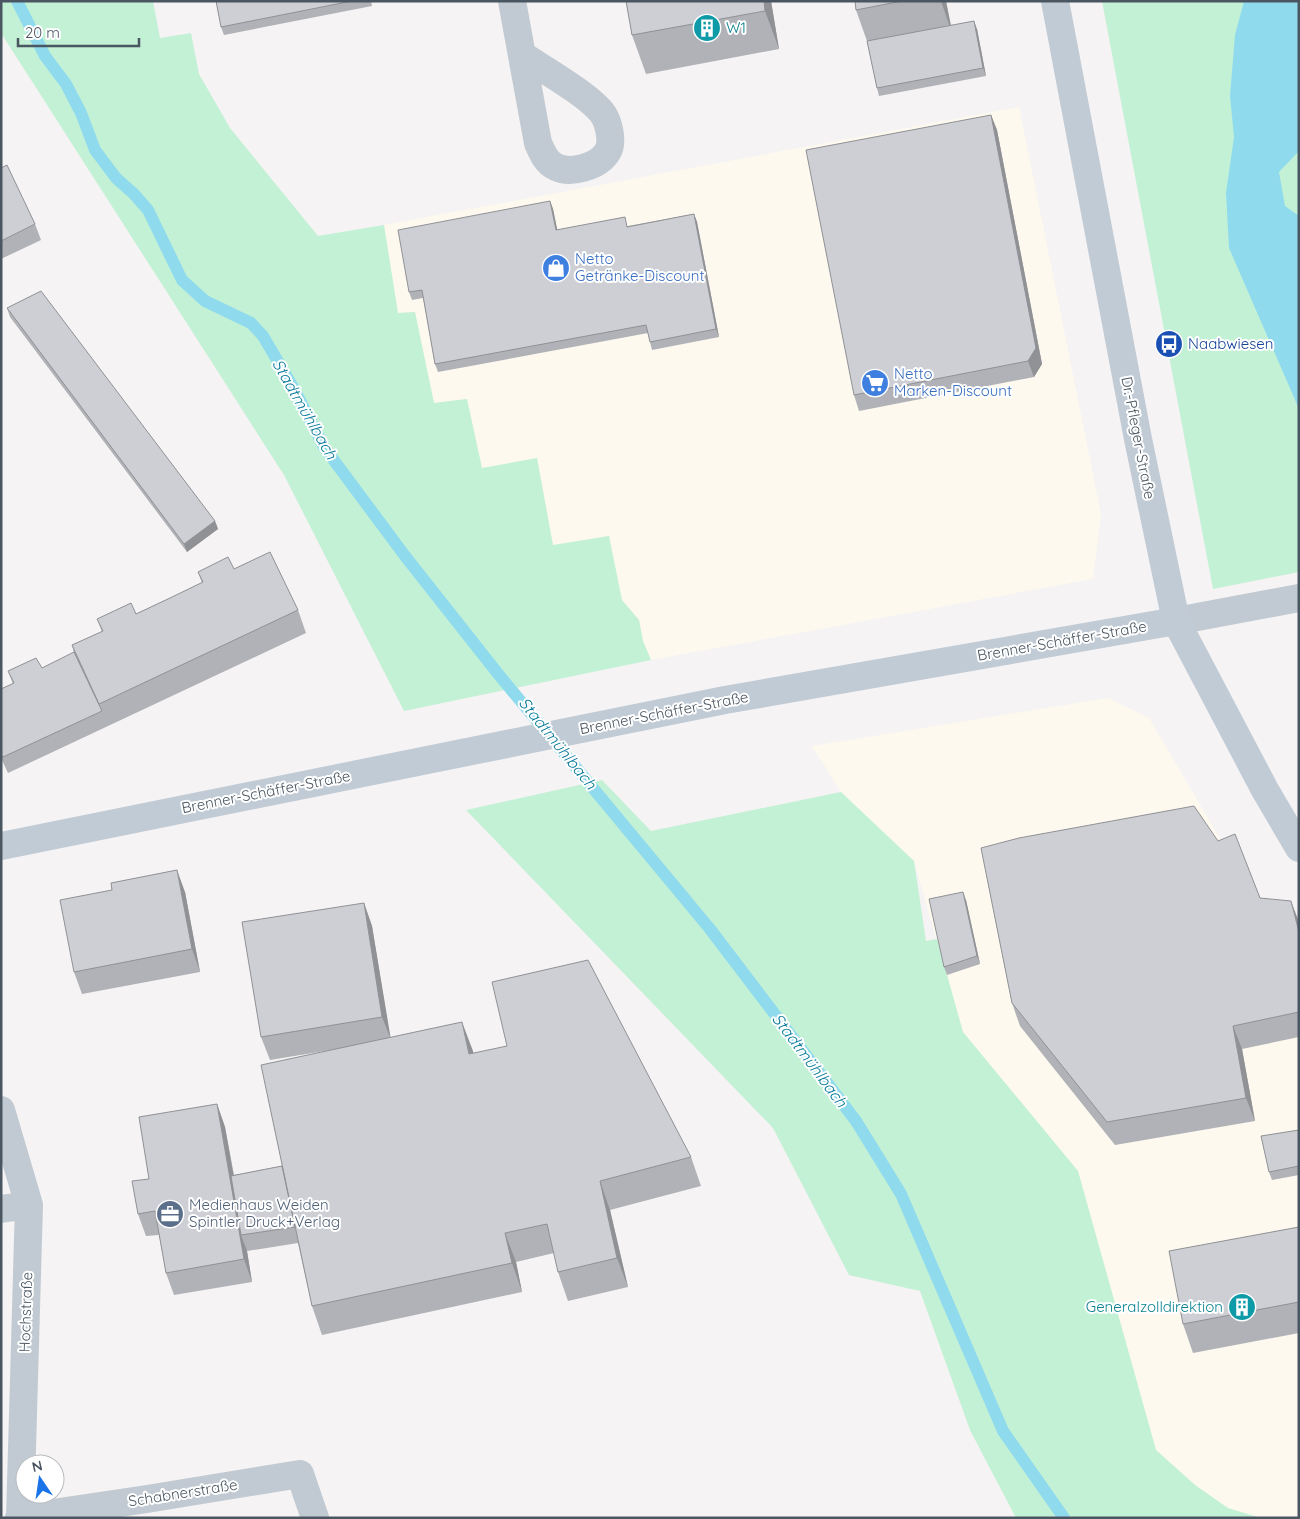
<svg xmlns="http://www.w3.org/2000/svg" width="1300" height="1519" font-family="Quicksand,sans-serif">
  <rect width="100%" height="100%" fill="#f5f3f3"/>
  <path fill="#fdf9ef" d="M1019 107 1101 514 1093 579 651 660 643 641 639 620 622 601 609 536 553 545 537 458 482 469 467 399 434 403 415 312 398 313 384 225Z
    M1108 698 1149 718 1299 973V1518H1261L1228 1509 1195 1485 1156 1450 1078 1171 963 1032 914 861 876 827 841 792 812 746Z"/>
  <path fill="#c3f1d5" d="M1 1H153L160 38 191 33 199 74 230 128 318 236 384 225 398 313 415 312 434 403 467 399 482 468 537 458 553 545 609 536 622 600 639 620 643 641 651 660 404 711 284 475 1 33Z
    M1102 1H1299V572L1213 589Z
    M602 780 651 831 841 792 914 861 926 941 937 939 963 1032 1078 1171 1156 1450 1195 1485 1228 1508 1261 1518H1016L970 1430 920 1291 849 1275 773 1128 466 810Z"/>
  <path fill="#90daee" d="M1244 1H1299V151L1279 172 1285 206 1299 216V409L1229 248 1226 193 1234 137 1230 96 1235 35Z"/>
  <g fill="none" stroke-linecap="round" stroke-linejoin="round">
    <path stroke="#90daee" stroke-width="12" d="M17 1 45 56 66 84 81 113 95 150 116 178 134 194 148 210 182 280 205 301 251 323 263 336 294 389 324 447 405 556 499 675 710 929 856 1121 901 1194 1003 1431 1064 1518"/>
    <path stroke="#c1cad2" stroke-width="28" d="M512 1 538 143C542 152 546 163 556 167 571 174 599 167 608 151 613 142 609 123 603 114 589 95 543 69 522 55
      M1176 621 1299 598
      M1 1110 29 1205 20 1518
      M1 1209 29 1205
      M19 1518 147 1499 300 1474 315 1518"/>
    <path stroke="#c1cbd6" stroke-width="28" d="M1055 1 1138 439 1176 621 1265 790 1299 848
      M1 846 725 700 1176 621"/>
  </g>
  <path fill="#b0b2b7" d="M216 1H371L372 6 224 35 221 27Z
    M626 1H771L779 49 646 74 632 35Z
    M855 1H946L951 25 977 29 986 76 879 96 877 88 867 41 856 10Z
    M991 115 997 130 1042 364 1034 377 859 411 854 395Z
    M1 168 35 224 41 240 1 259Z
    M550 201 553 209 557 230 628 226 694 214 697 222 719 337 652 350 650 342 648 333 438 372 435 364 423 298 412 300 409 292Z
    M7 308 215 521 218 529 187 552 10 317Z
    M234 569 298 610 306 633 8 773 1 758V689L13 684 8 671 42 668 74 653 72 645 102 632 97 619 136 614 170 598 202 583 198 572Z
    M1218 841 1260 898 1299 922V1037L1242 1049 1255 1121 1115 1145 1020 1026 1012 1003Z
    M112 890 185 892 200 972 82 994 74 972Z
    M966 900 980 964 947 975 944 967Z
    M364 903 372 926 390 1038 473 1051V1053L691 1157 701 1186 610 1210 628 1287 568 1301 558 1272 554 1253 516 1262 522 1292 322 1335 312 1306 298 1243 247 1251 252 1282 174 1295 166 1273 159 1235 146 1236 138 1214 149 1179 217 1104 225 1127 234 1175 282 1166 343 1048 270 1060 261 1037Z
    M1299 1130V1175L1272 1180 1269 1172Z
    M1299 1227V1333L1193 1353 1183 1324Z"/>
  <path fill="#909195" d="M764 1H771L779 49 765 11Z
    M941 1H946L952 33Z
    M974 21 977 29 986 76 983 68Z
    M991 115 997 130 1042 364 1034 377 1028 361Z
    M550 201 553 209 559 238 556 230Z
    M694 214 697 222 719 337 716 329Z
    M215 521 218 529 187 552 184 544Z
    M177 870 185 892 200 972 192 949Z
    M963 892 966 900 980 964 977 956Z
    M1291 901 1299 922V932Z
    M364 903 372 926 391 1040 382 1017Z
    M462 1022 473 1051 479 1083 469 1054Z
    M1233 1026 1242 1049 1255 1121 1246 1098Z
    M217 1104 225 1127 244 1235H241L247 1251 252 1282 244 1259Z
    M600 1181 610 1210 628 1287 617 1258Z
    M505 1233 516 1262 522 1292 512 1263Z"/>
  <path fill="#cdcfd5" stroke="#909195" d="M216 1H352L221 27Z
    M626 1H764L765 11 632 35Z
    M855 1H902L856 10Z
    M974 21 983 68 877 88 867 41Z
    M991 115 1036 348 1028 361 854 395 806 150Z
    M7 165 35 224 1 241V168Z
    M550 201 556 230 625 217 627 227 694 214 716 329 650 342 646 325 435 364 422 290 409 292 398 230Z
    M41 291 215 521 184 544 7 308Z
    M270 552 298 610 99 704 72 645 103 631 97 619 131 603 136 614 170 598 203 582 198 572 228 557 234 569Z
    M74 652 102 711 3 757 1 754V689L14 683 8 671 36 658 42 668Z
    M1194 806 1218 841 1235 834 1260 898 1291 901 1299 932V1012L1233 1026 1246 1098 1107 1122 1012 1003 981 848 1019 838Z
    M177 870 192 949 74 972 60 900 112 890 111 883Z
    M963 892 977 956 944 967 929 899Z
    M364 903 382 1017 261 1037 242 922Z
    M588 960 691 1157 600 1181 617 1258 558 1272 547 1224 505 1233 512 1263 312 1306 261 1065 462 1022 469 1054 507 1046 492 982Z
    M217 1104 244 1259 166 1273 155 1211 138 1214 132 1181 149 1179 139 1117Z
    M1299 1130V1166L1269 1172 1261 1136Z
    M282 1166 295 1227 241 1235 231 1176Z
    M1299 1227V1302L1183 1324 1169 1251Z"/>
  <defs>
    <g id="building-disc" transform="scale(1.4375)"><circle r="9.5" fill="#0f9aa8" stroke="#fff"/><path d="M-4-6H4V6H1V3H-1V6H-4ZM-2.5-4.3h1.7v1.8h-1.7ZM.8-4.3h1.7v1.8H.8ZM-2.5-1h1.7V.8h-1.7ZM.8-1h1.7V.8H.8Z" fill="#fff"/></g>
    <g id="shop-disc" transform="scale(1.4375)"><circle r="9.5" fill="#3f7fe0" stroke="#fff"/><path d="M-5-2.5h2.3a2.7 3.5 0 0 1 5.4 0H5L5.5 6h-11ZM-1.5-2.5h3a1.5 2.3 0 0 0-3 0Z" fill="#fff"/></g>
    <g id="bus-disc" transform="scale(1.4375)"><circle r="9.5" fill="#1a4fb4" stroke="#fff"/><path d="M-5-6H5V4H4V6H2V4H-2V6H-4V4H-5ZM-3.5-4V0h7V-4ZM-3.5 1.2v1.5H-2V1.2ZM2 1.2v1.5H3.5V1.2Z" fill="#fff"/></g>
    <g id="supermarket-disc" transform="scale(1.4375)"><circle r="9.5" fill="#3f7fe0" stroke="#fff"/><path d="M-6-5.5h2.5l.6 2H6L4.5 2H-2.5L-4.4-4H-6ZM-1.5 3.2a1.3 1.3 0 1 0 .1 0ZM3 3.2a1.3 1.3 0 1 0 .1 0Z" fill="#fff"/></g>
    <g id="office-disc" transform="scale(1.4375)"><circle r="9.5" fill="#5c6f8a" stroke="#fff"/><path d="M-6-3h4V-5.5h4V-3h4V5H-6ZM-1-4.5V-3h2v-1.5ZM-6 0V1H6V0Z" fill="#fff"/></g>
  </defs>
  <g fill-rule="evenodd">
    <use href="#building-disc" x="707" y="28"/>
    <use href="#shop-disc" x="556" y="268"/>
    <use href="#bus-disc" x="1169" y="344"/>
    <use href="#supermarket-disc" x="875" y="383"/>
    <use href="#office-disc" x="170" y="1214"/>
    <use href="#building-disc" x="1242" y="1307"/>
  </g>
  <g text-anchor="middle" stroke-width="4" stroke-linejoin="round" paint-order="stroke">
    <g font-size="15" fill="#0d838f" stroke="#fff" text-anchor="start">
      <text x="726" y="33">W1</text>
      <text x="1223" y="1312" text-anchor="end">Generalzolldirektion</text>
    </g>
    <g font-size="15" fill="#366cbe" stroke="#fff" text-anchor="start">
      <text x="575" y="264">Netto<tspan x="575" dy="17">Getränke-Discount</tspan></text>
      <text x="894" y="379">Netto<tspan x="894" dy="17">Marken-Discount</tspan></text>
    </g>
    <g font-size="15" fill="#164399" stroke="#fff" text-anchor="start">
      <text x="1188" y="349">Naabwiesen</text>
    </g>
    <g font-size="15" fill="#4a5661" stroke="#fff">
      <text transform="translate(1138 438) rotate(79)" y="5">Dr.-Pfleger-Straße</text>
      <text transform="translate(1062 641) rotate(-10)" y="5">Brenner-Schäffer-Straße</text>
      <text transform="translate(664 713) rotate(-11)" y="5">Brenner-Schäffer-Straße</text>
      <text transform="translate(266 792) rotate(-11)" y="5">Brenner-Schäffer-Straße</text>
      <text transform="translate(26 1312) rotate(-88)" y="5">Hochstraße</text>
      <text transform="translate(183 1493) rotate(-9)" y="5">Schabnerstraße</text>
    </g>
    <g font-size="15" fill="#4e5e75" stroke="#fff" text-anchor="start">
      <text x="189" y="1210">Medienhaus Weiden<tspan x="189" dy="17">Spintler Druck+Verlag</tspan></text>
    </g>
    <g font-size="16" font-style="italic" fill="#0c7c9b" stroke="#fff">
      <text transform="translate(305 409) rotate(60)" y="6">Stadtmühlbach</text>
      <text transform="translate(558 743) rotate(51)" y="6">Stadtmühlbach</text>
      <text transform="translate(810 1060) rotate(53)" y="6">Stadtmühlbach</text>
    </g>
  </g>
  <rect width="1300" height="1519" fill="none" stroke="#4a5661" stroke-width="5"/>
  <g transform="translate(40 1479) rotate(347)"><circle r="24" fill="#ffffff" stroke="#b7bbc0"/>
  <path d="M0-4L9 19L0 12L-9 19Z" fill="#1a73e8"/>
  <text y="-8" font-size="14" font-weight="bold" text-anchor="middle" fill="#4a5661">N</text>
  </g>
  <path d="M18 38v8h121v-8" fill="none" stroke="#4a5661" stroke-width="2.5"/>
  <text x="25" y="38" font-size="15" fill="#4a5661" stroke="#ffffff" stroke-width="4" paint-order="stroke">20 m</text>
</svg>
